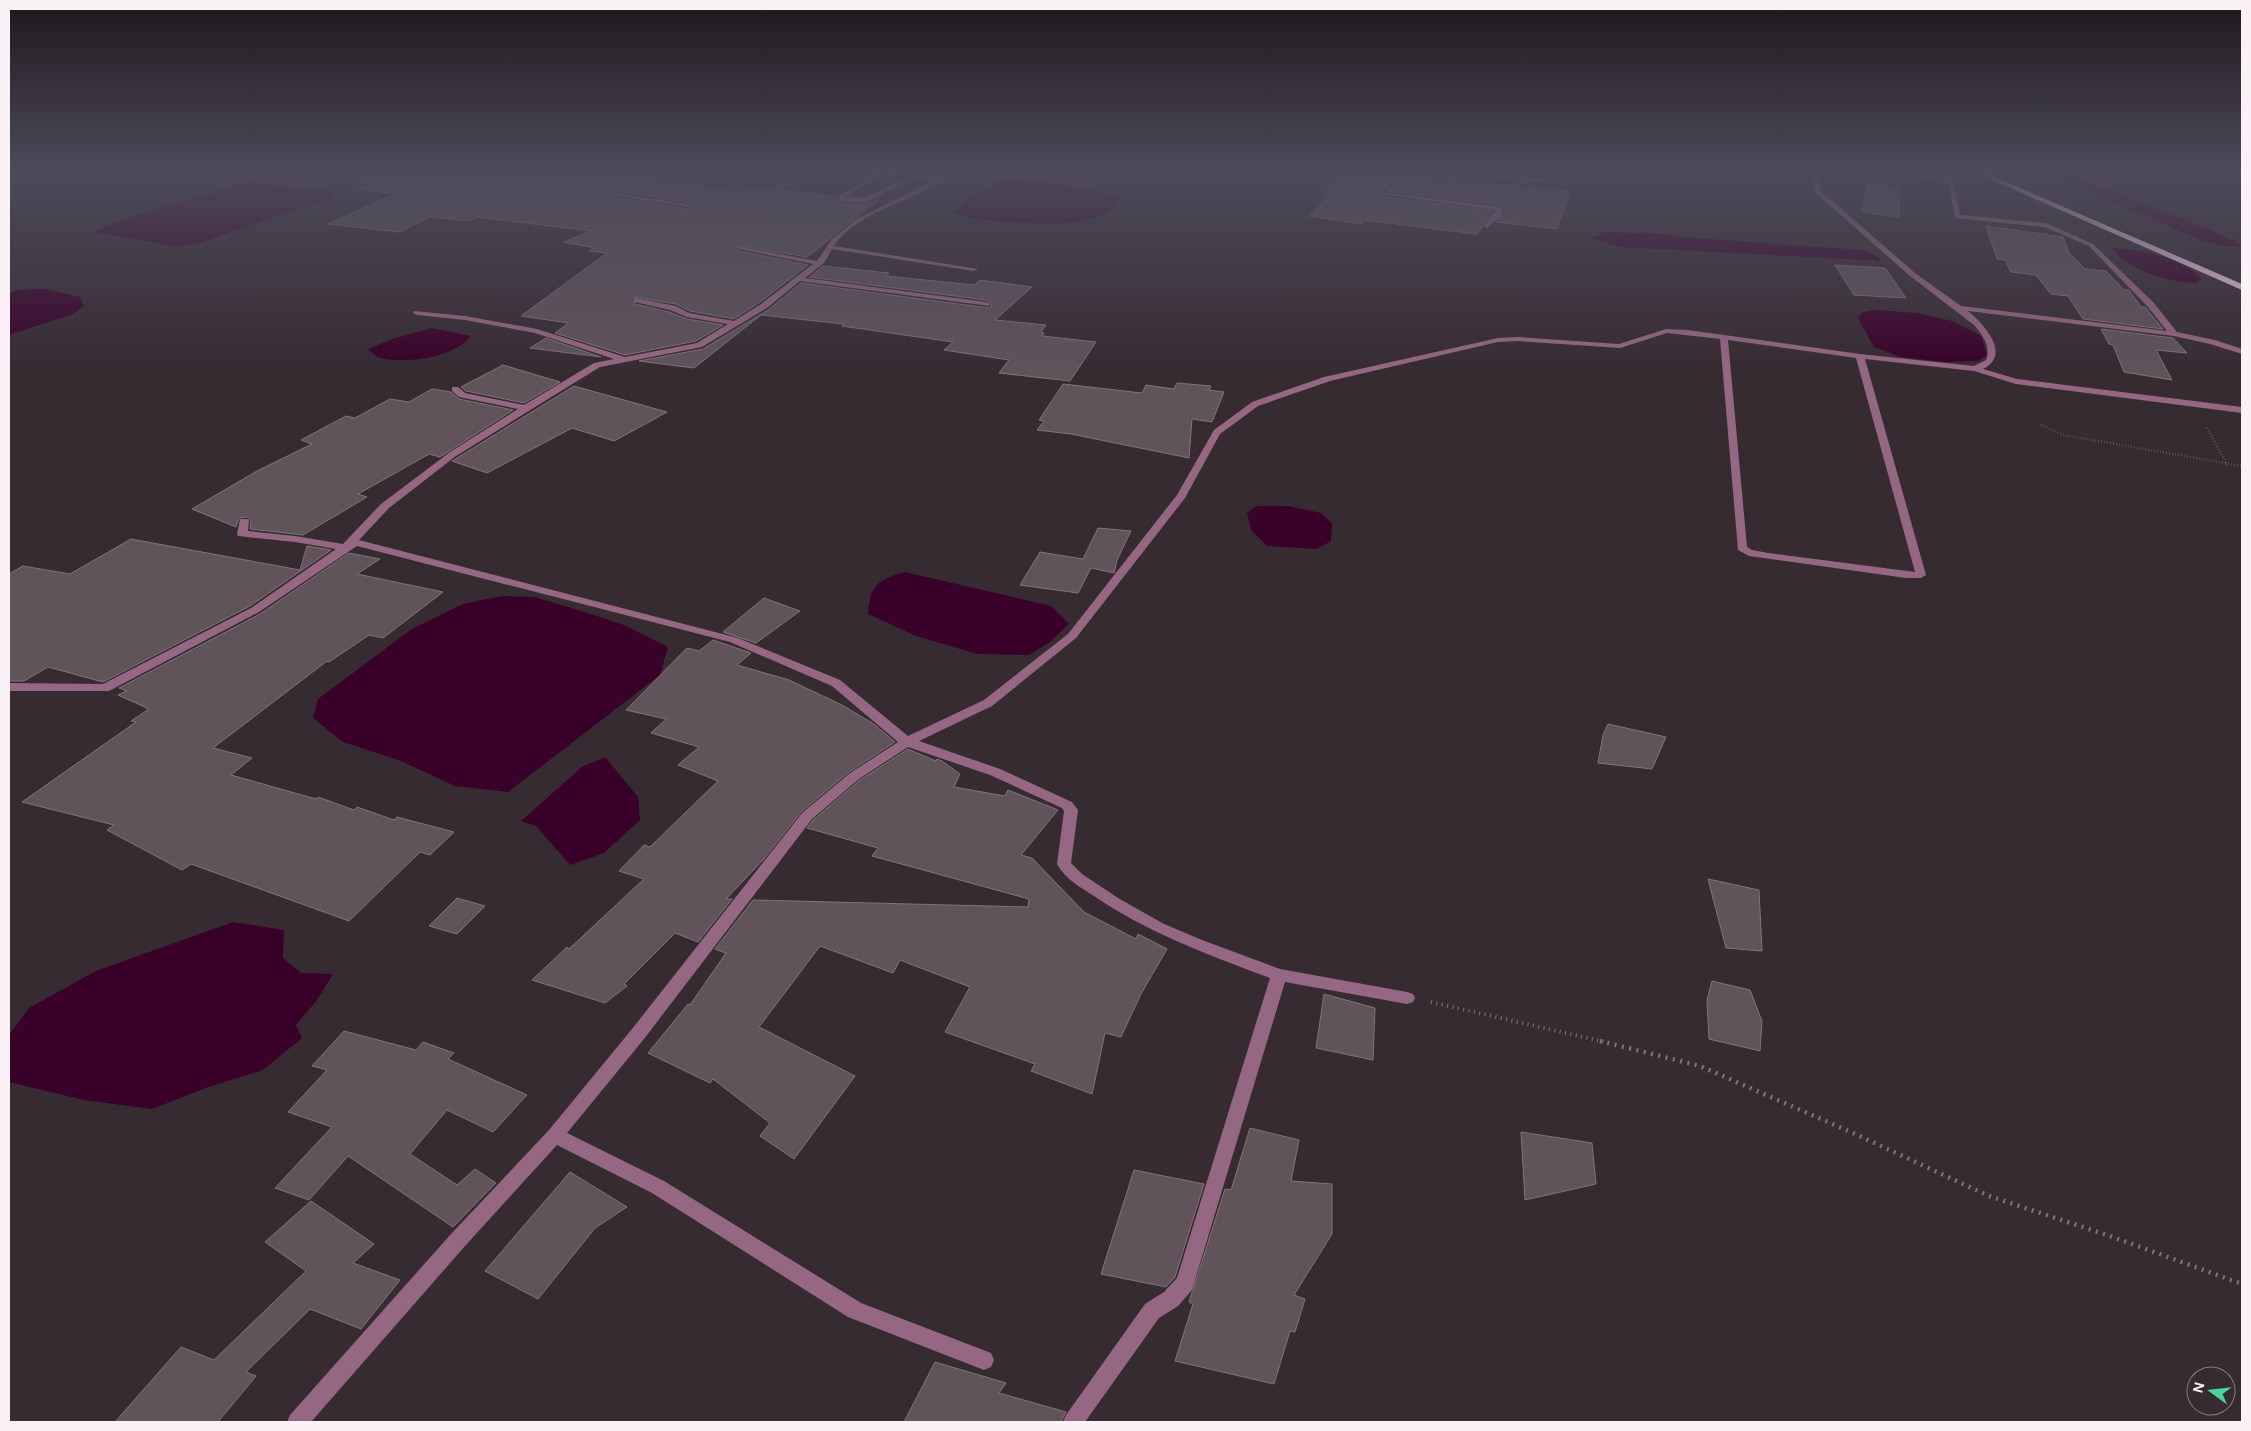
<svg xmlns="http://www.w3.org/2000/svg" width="2251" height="1431" font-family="'DM Sans',sans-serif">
  <rect width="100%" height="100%" fill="#372b32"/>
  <path fill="#390029" d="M2038 172C2078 171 2120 195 2157 210 2186 221 2216 230 2242 246H2223L2200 240 2087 190Z
    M1011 179C1048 180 1083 185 1119 196 1117 200 1114 206 1111 209 1082 233 1003 221 966 218L954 212 994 180Z
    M248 181 334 191 329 198 203 242 177 247 94 232 118 221Z
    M1606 232 1665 234 1681 237 1862 250 1877 256 1882 261 1619 247 1591 238Z
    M2112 248C2143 250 2180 256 2202 279L2197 283C2172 283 2126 270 2112 248Z
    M45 289 80 297 84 306 73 314 9 335V293L18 290Z
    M1877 310 1917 313 1952 321 1981 336 1987 355 1978 361 1945 362 1901 357 1874 347 1858 318 1863 312Z
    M431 328 471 336C454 358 406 364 380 358 376 357 371 352 368 349L395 338Z
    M1256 506H1287L1321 513 1332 523 1331 541 1317 549 1267 546 1251 530 1247 513Z
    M905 572 1051 606 1069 624 1050 642 1029 655 977 654 916 636 868 614C870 584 878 580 905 572Z
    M502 596 535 597 585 612 624 625 668 647 660 675 508 792 455 786 401 761 343 742 313 718 318 699 412 629 463 604Z
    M605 757 638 797 640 820 604 853 570 865 536 826 521 821 582 767Z
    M233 922 284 930 283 958 301 973 333 974 317 1000 296 1025 302 1038 263 1070 208 1087 152 1109 84 1100 9 1082V1035L29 1008 96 971Z"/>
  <path fill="#60535a" stroke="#81747b" d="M360 172H622L644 176 605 192 604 195 688 209 690 206 686 202 623 192 657 178 740 193 749 187 836 196V198L843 204H866L878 200 807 257 736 245 734 247 739 251 808 265 760 302 734 319 690 311 676 304 634 297 635 304 669 312 687 319 723 325 696 341 625 355 555 333 569 323 521 316 607 253 589 251 595 248 564 242 591 231 477 217 469 221 430 217 399 232 328 224 395 194 359 189Z
    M1344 172H1392L1376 193 1378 196 1493 211 1477 234 1364 220 1361 224 1309 216 1329 196 1323 195Z
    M1400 175 1464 182 1570 191 1557 229 1496 222 1505 210 1500 205 1388 191Z
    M1868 184 1900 189 1899 217 1862 212Z
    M1986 226 2063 237 2069 253 2085 269 2106 271 2124 290H2129L2141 307H2145L2163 329 2083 319 2068 296 2051 294 2036 275 2011 272 2005 260 1997 259Z
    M1835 265 1885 268 1906 298 1854 295Z
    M823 266 889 273 886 276 974 285 980 280 1032 287 995 320 1046 325 1041 332 1044 333 1042 336 1096 342 1070 381 999 373 1009 360 944 350 953 342 842 326 844 324 761 315 694 368 639 361 703 349 768 310 801 283 989 308 992 305 986 300 810 277Z
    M2101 329 2173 338 2187 353 2156 350 2172 380 2124 372 2113 345 2109 344Z
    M546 338 601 357 530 348Z
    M503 365 560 382 524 403 466 391 461 387Z
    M1177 383 1211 386 1209 390 1224 392 1212 422 1192 419 1189 458 1071 434 1037 430 1044 421 1039 420 1063 384 1142 393 1146 385 1174 389Z
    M574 386 667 412 614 441 572 428 487 473 452 461Z
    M432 389 451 392 459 399 513 410 440 457 429 454 358 494 367 497 303 535 250 529 251 521 248 517 239 518 236 527 192 509 257 471 312 444 301 440 346 416 355 418 390 399 409 402Z
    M1098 528 1131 531 1117 560 1114 573 1091 568 1078 593 1020 585 1040 552 1083 559Z
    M131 539 300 570 307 546 331 550 250 606 103 682 48 667 24 681H9V574L23 566 70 574Z
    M349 553 380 559 357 574 443 592 383 638 369 635 329 662 327 661 213 748 252 758 231 775 316 799 318 797 354 810 357 807 394 820 397 817 454 832 430 855 420 852 349 921 191 864 182 870 107 830 114 825 22 802 136 722 131 721 149 709 118 695 127 691 119 688 260 614Z
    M764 598 800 611 756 643 723 632Z
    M713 640 751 653 737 665 789 680 842 705 874 724 895 742 849 772 801 812 763 860 726 899H732L698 942 675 933 624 984 627 986 605 1003 532 980 567 947 569 949 644 879 619 871 644 845 650 847 718 781 678 765 699 747 651 733 666 719 626 710 687 648 699 651Z
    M1608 724 1666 737 1652 769 1598 763 1603 735Z
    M908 749 936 761 937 759 942 761 960 774 954 787 1005 796 1008 790 1058 810 1021 855 1032 858 1084 912 1136 939 1138 934 1167 949 1141 994 1121 1037 1105 1033 1092 1094 1031 1071 1035 1064 945 1032 970 987 900 960 893 973 820 946 759 1027 855 1076 794 1159 760 1136 770 1123 713 1079 710 1083 648 1053 688 1004 690 1005 726 953 715 949 753 900 1028 907 1029 899 872 856 878 848 807 828 813 820 860 780Z
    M1708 879 1759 890 1762 951 1726 948Z
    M457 898 485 906 457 934 429 926Z
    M1712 981 1750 990 1762 1021 1760 1051 1709 1039 1707 1000Z
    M1324 994 1375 1008 1373 1060 1316 1048Z
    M344 1031 416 1050 423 1042 454 1053 448 1059 527 1095 493 1132 447 1110 410 1154 457 1185 475 1169 496 1183 453 1227 348 1156 309 1200 275 1188 332 1127 288 1112 327 1070 312 1066Z
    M1250 1128 1299 1140 1291 1181 1332 1184V1234L1294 1295 1305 1299 1295 1332 1290 1331 1274 1384 1175 1361 1193 1304 1189 1302 1225 1189 1231 1190Z
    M1521 1132 1592 1143 1596 1184 1525 1200Z
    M1134 1170 1204 1184 1175 1277 1166 1287 1101 1274Z
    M570 1172 627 1207 595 1228 538 1299 485 1271Z
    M311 1201 374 1244 353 1263 400 1280 361 1329 310 1309 246 1372 256 1376 218 1422H115L181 1347 214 1360 306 1271 265 1242Z
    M935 1362 1006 1383 999 1393 1066 1412 1061 1422H904Z"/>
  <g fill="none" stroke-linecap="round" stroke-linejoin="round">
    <path stroke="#80757b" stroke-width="2.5" stroke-dasharray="0.5 2.5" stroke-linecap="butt" d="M2041 425 2064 435 2242 466
      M2207 428 2228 466"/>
    <path stroke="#80757b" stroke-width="4" stroke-dasharray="1 4.5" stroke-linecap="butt" d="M1431 1002 1605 1042"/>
    <path stroke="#80757b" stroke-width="4.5" stroke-dasharray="2 5.5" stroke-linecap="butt" d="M1600 1041 1700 1066 1853 1133 1989 1196 2110 1236 2242 1284"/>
    <path fill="#966783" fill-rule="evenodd" d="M658 172H666L616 193 686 204 688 207 606 194Z
      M807 172H814L781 189 776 188Z
      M878 172H893L939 178 951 172H958C926 197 857 210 834 246L978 269 974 271 832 249 824 263 805 278 986 302 990 304 989 306 800 281 767 308 702 347 600 367 456 456 389 508 359 540 738 638 840 680 908 736 984 700 1068 634 1177 495 1214 430 1252 402 1324 377 1498 338 1518 337 1619 344 1666 329 1688 330 1860 354 1974 366 1986 360C1991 347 1983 335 1974 325L1910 276 1817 194 1812 182 1814 172H1820L1818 182 1822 192 1915 273 1961 306 2167 331 2148 307 2089 246 2045 227 1955 218 1948 182 1889 174 1886 172H1900L1953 180 1960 215 2046 223 2093 244 2154 303 2177 332 2215 340 2242 349V354L2210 344 2174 336 1968 311C1984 324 2012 355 1983 369L2017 379 2242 407V413L2016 384 1974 371 1865 359 1926 575 1921 578H1906L1749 556 1738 550 1720 339 1667 333 1620 348 1518 341 1498 342 1330 381 1258 406 1220 434 1185 498 1076 638 992 706 919 741 1000 769 1072 802 1078 810 1071 863 1082 874 1118 898 1164 924 1202 940 1280 969 1407 992 1413 994 1415 998 1413 1002 1407 1004 1285 982 1192 1290 1178 1306 1159 1318 1085 1422H1063L1066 1415 1145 1304 1164 1292 1177 1278 1270 978C1209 955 1148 933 1094 896 1080 887 1065 879 1057 864L1064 811 1062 808 990 775 908 747 859 779 812 819 644 1039 567 1133 664 1181 861 1303 991 1353 994 1360 991 1367 984 1370 848 1317 652 1193 557 1145 465 1246 311 1422H287L290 1415 451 1234 549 1130 632 1029 802 813 850 773 898 742 832 686 730 642 357 546 259 612 109 691H9V683L103 684 251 608 336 549 295 542 238 536 237 534 240 519H248L249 521 248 531 295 536 343 544 381 504 450 452 518 409 459 397 452 391V387H458L465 393 524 405 594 363 614 359 535 333 465 320 417 315 413 313 414 311 465 316 537 329 625 357 697 343 728 324 687 317 670 310 635 302V298L676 306 689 313 734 321 761 304 813 264 739 249 736 247 737 246 817 261 833 238 857 219 933 181 914 178 866 202H843L837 197 879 173ZM886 174 907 177 865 198 844 197ZM1728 340 1856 358 1915 572 1768 553 1752 550 1747 547Z
      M1394 172H1400L1384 192 1500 207 1503 209 1500 216 1487 228 1484 226 1496 210 1378 194Z
      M1439 172H1459L1539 179 1547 178 1552 172H1558L1551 180 1539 183Z"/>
    <path fill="#fdcee9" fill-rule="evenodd" d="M1974 172H1983L2242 284V290Z"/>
  </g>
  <linearGradient id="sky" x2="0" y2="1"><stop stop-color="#1e181c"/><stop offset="0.46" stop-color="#4d4a5a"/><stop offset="1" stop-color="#4d4a5a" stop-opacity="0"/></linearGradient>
  <rect width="2251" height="372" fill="url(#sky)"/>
  <rect width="2251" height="1431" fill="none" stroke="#faf2f7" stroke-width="20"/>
  <g transform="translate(2211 1391) rotate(285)"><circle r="24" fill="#372b32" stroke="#857b81"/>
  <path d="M0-4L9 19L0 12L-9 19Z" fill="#4ad49c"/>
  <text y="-8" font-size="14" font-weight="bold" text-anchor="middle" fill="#faf2f7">N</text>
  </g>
</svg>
